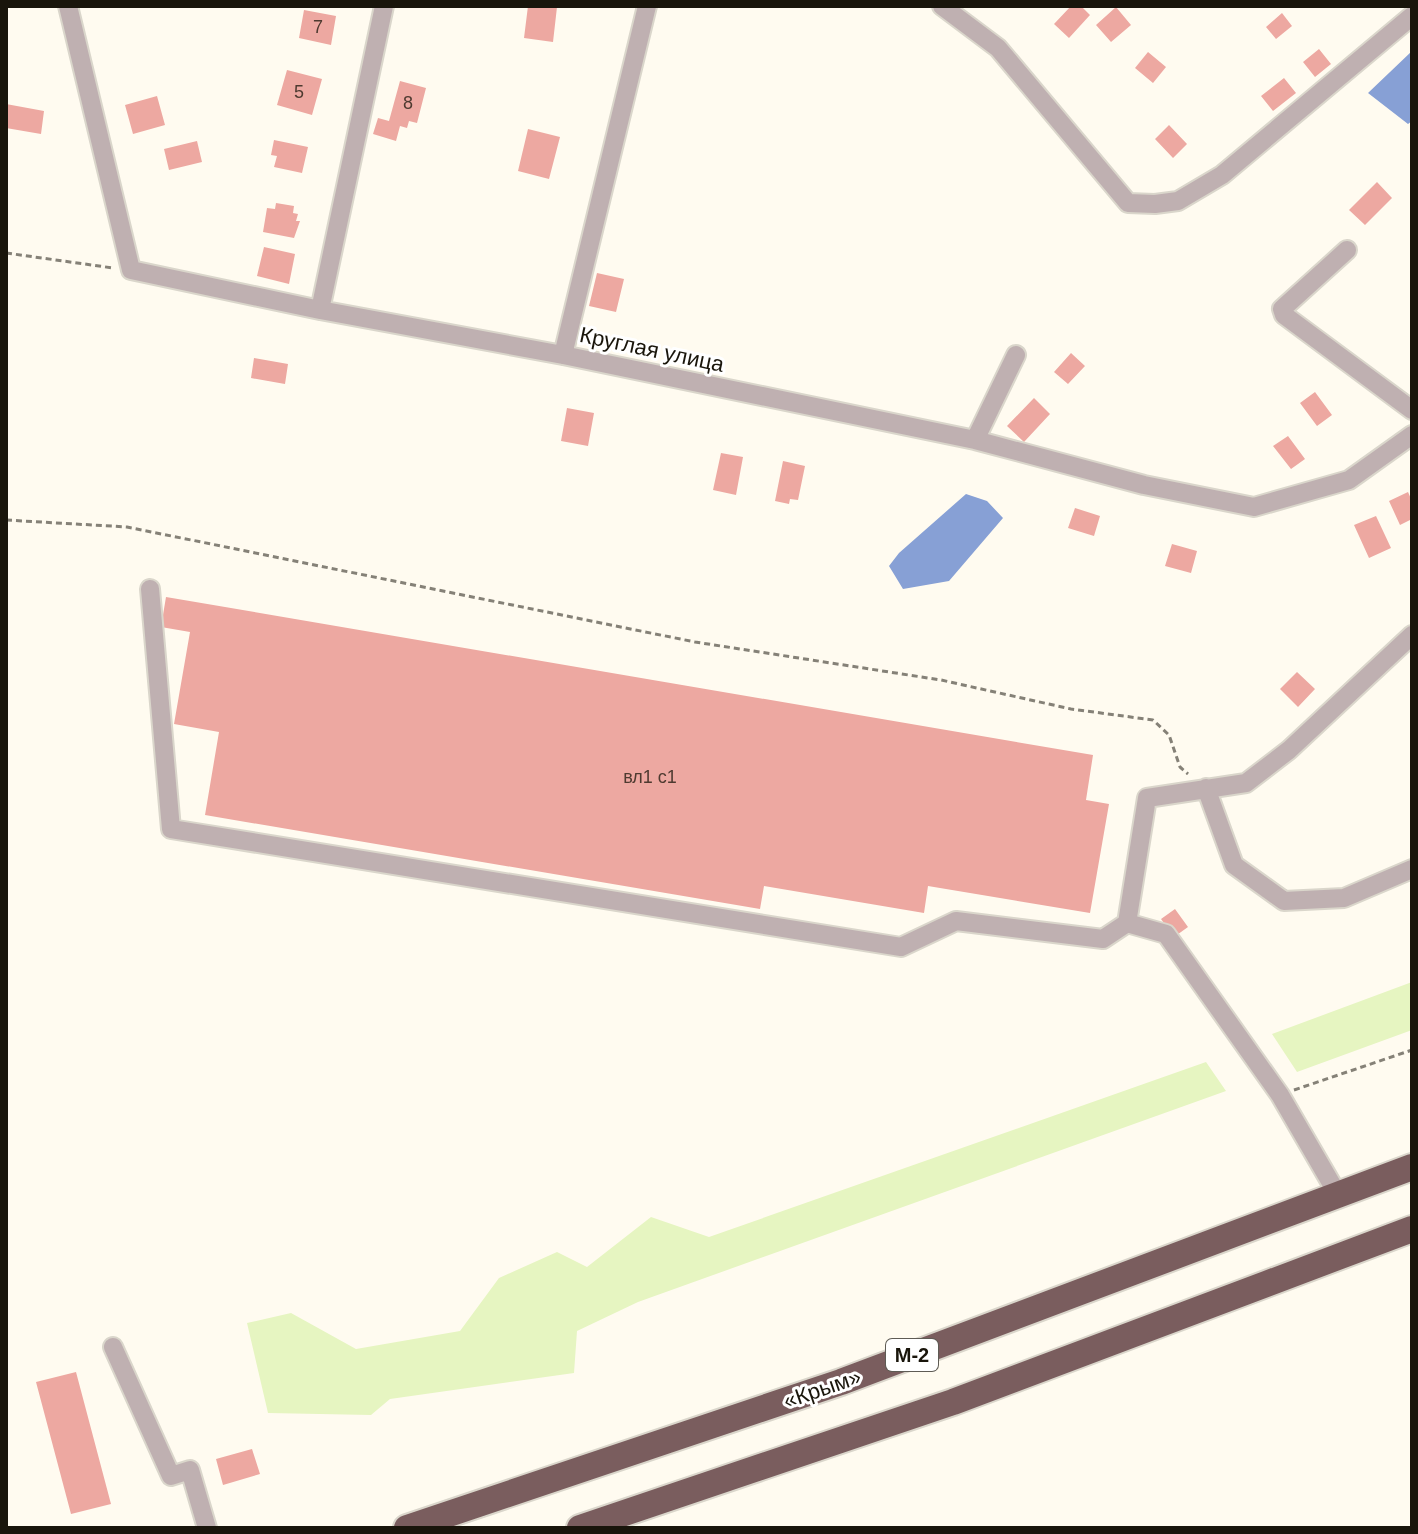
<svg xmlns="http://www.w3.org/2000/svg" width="1418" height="1534" font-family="Helvetica,sans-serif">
  <rect width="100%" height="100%" fill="#fffbf0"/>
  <path fill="#e6f5c1" d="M1412 982V1030L1297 1072 1272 1034Z
    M1206 1062 1226 1091 638 1302 577 1331 574 1373 390 1399 371 1415 268 1413 247 1323 291 1313 356 1349 460 1331 499 1278 557 1252 587 1267 651 1217 709 1237Z"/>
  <path fill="#87a0d5" d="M1412 51V121L1408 124 1368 93Z
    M966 494 987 501 1003 518 949 581 903 589 889 566 899 553Z"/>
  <path fill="#eda8a1" d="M528 6 557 7 553 42 524 38Z
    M1071 6H1081L1090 15 1069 38 1054 24Z
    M1116 7 1131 25 1111 42 1096 25Z
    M304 10 336 16 331 45 299 38Z
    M1282 13 1292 26 1276 39 1266 27Z
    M1319 49 1331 64 1315 77 1303 62Z
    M1148 52 1166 67 1153 83 1135 68Z
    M287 70 322 79 312 115 277 105Z
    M1284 78 1296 93 1273 111 1261 96Z
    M400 81 426 88 417 123 409 121 407 128 400 126 396 141 373 134 378 118 389 121Z
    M157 96 165 125 133 134 125 105Z
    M6 104 44 111 41 134 6 128Z
    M1169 125 1187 144 1173 158 1155 139Z
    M528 129 560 137 549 179 518 171Z
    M274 140 308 147 302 173 274 167 277 156 271 155Z
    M197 141 202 162 169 170 164 149Z
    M1377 182 1392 198 1365 225 1349 210Z
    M276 203 294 206 293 213 298 214 296 221H300L294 238 263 232 267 208 275 209Z
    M264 247 295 254 289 284 257 276Z
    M597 273 624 279 616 312 589 306Z
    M1071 353 1085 366 1068 384 1054 372Z
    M254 358 288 364 285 384 251 378Z
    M1315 392 1332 415 1317 426 1300 403Z
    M1034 398 1050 414 1024 442 1007 426Z
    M567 408 594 413 588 446 561 441Z
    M1288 436 1305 459 1291 469 1273 446Z
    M721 453 743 457 736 495 713 490Z
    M783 461 805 466 798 500 790 499 789 504 775 501Z
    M1408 492 1412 501V519L1400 525 1389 501Z
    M1075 508 1100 516 1094 536 1068 528Z
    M1376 516 1391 548 1369 558 1354 525Z
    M1172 544 1197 551 1191 573 1165 566Z
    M166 597 1093 755 1086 800 1109 804 1090 913 928 886 924 913 764 886 760 909 205 815 219 732 174 724 190 632 161 627Z
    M1297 672 1315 689 1298 707 1280 689Z
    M1175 909 1188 927 1174 937 1161 919Z
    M76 1372 111 1504 71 1514 36 1382Z
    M252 1449 260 1474 223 1485 216 1459Z"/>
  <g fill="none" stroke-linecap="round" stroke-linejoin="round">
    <g stroke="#dad6cb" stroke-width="22">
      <path id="minor" d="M68 6 131 270 320 310 563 355 975 440 1144 485 1254 507 1349 480 1412 435
        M942 6 998 48 1128 203 1155 204 1178 201 1222 175 1412 16
        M1347 250 1282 309 1284 315 1412 410
        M320 310 384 6
        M563 355 647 6
        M975 440 1016 355
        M150 589 171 829 901 947 956 921 1103 939 1127 923 1147 798 1246 783 1289 750 1412 635
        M1206 788 1234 865 1284 901 1344 898 1412 869
        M1127 923 1166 934 1280 1095 1338 1195
        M113 1347 171 1476 190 1470 207 1528"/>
    </g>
    <g stroke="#dad6cb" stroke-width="30">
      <path id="highway" d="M407 1528 841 1382 1412 1167
        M580 1528 953 1402 1412 1229"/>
    </g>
    <path stroke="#858177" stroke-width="3" stroke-dasharray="6 4" stroke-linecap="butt" d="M6 253 113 268
      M6 520 127 527 695 642 941 680 1071 709 1153 720 1169 735 1180 767 1188 774
      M1294 1090 1412 1050"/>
    <use href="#minor" stroke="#bfb0b1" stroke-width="18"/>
    <use href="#highway" stroke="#7a5d5e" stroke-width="26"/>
  </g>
  <g text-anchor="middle" stroke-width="6" stroke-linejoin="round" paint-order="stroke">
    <g font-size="18" fill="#4e3a30">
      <text x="318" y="33">7</text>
      <text x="299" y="98">5</text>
      <text x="408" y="109">8</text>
      <text x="650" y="783">вл1 с1</text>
    </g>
    <rect fill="#fff" stroke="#5e5b54" stroke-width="2" x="886" y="1339" width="52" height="32" rx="6"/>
    <g font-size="20" font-weight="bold" fill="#19150b">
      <text x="912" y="1362">М-2</text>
    </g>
    <g font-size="22" fill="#19150b" stroke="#fff">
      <text transform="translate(652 349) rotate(12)" y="8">Круглая улица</text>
      <text transform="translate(822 1388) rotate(-19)" y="8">«Крым»</text>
    </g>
  </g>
  <rect width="1418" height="1534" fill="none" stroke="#19150b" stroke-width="16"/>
</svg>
